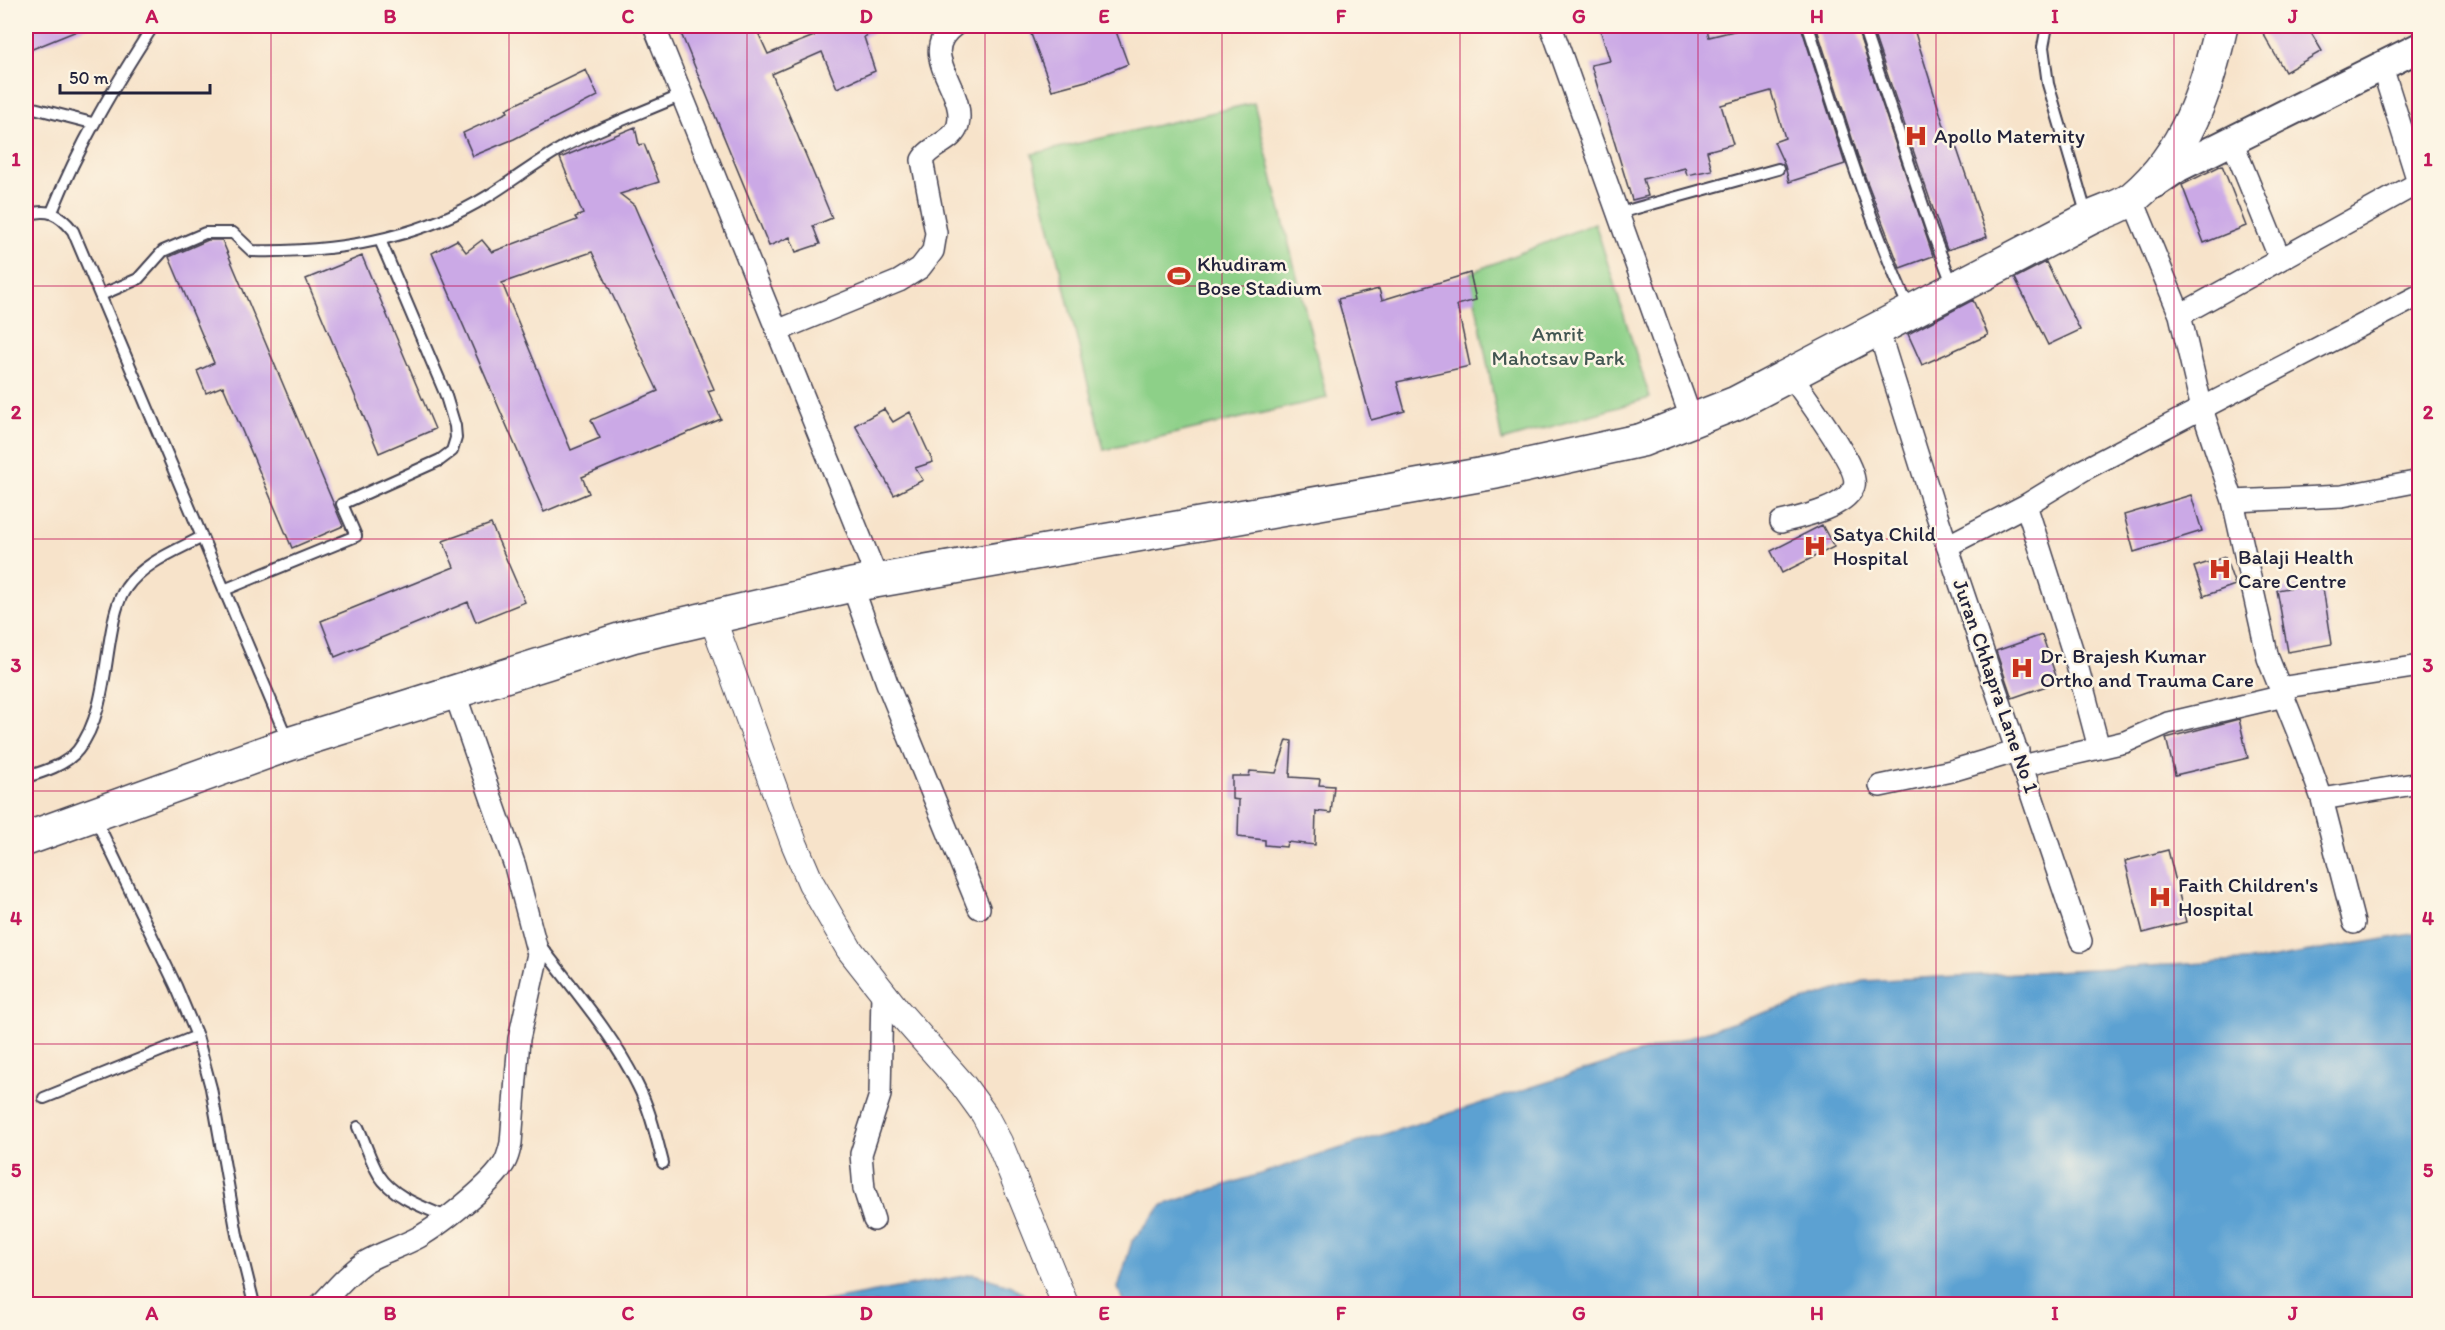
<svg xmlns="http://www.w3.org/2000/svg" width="2445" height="1330" font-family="Itim,sans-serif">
  <rect width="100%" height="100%" fill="#fcf5e5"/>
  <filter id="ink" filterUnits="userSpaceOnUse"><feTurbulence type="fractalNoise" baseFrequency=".0167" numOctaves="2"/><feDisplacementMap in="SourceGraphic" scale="12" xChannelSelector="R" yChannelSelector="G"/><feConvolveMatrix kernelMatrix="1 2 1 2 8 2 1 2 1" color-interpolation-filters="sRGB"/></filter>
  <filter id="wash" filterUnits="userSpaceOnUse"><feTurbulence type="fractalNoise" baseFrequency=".008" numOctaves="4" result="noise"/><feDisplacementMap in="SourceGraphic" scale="24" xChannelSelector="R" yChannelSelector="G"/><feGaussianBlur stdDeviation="1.35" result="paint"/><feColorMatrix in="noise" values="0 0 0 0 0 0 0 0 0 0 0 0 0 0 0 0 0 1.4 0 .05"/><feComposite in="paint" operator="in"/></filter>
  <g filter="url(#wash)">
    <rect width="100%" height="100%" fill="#f7e3ca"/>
    <path fill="#8dd088" stroke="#587962" stroke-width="1.5" d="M1254 103 1327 398 1104 450 1032 154Z
      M1595 223 1650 398 1502 441 1470 273Z"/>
    <path fill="#5ca1d2" stroke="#3f6286" stroke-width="1.5" d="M2419 933V1304H1124L1118 1288 1132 1241 1163 1205 1864 981 2264 960Z
      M974 1274 1012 1286 1037 1304H810Z"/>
    <g id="blocks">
      <path fill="#cba9e6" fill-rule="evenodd" d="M26 26H89L30 50 26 39Z
        M678 26H755L768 54 814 36 810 26H885L864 37 875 71 837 88 822 52 772 74 832 218 813 226 820 244 796 252 790 237 769 246Z
        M1028 26H1114L1128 64 1086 81 1052 90Z
        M1599 26H1706L1709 37 1754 26H1801L1845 164 1789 182 1785 166 1774 142 1785 138 1771 91 1721 105 1733 144 1707 151 1712 170 1687 175 1685 168 1643 179 1648 196 1632 200 1591 65 1610 61Z
        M1816 26H1856L1933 256 1900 268 1861 166Z
        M1871 26H1913L1950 145 1955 143 1987 237 1947 250Z
        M2259 26H2307L2322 51 2285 72Z
        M586 70 598 96 514 139 473 156 463 133 508 112 506 109Z
        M635 127 639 145 644 144 659 182 620 194 634 205 714 389 708 391 721 419 582 477 589 493 544 512 432 253 457 240 466 252 482 240 492 252 577 220 575 217 583 214 560 158ZM592 252 658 391 591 420 600 438 571 450 502 283Z
        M2222 165 2246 226 2204 243 2182 185Z
        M208 240H222L343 526 292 548 223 386 206 393 197 371 214 363 169 257Z
        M362 256 435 429 379 453 306 279Z
        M2046 262 2080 330 2048 345 2015 278Z
        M1470 273 1476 300 1457 305 1470 366 1397 382 1405 411 1371 420 1338 299 1379 289 1382 300Z
        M1973 300 1988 335 1922 365 1908 334Z
        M884 409 893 422 910 412 933 462 915 468 923 480 894 495 855 425Z
        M2191 495 2202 531 2134 552 2124 515Z
        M491 524 525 602 476 622 468 602 335 657 321 621 454 567 443 541Z
        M1822 525 1834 547 1782 573 1771 551Z
        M2225 557 2235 585 2204 596 2194 567Z
        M2322 582 2332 644 2288 652 2277 590Z
        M2042 635 2058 682 2012 698 1996 651Z
        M2239 719 2248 758 2175 775 2166 738Z
        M1287 740 1292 741 1290 777 1320 779 1319 785 1334 786 1331 813 1316 811 1315 845 1287 842 1286 847 1265 845V840L1238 837 1239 800 1232 799V776H1249L1250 771 1276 773Z
        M2168 850 2186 922 2143 933 2125 861Z"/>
    </g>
  </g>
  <g filter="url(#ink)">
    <use href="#blocks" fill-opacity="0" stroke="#423f50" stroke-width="1.5"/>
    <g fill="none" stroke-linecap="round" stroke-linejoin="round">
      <g stroke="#423f50" stroke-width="14">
        <path id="service" d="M1808 26C1839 121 1867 216 1909 308
          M1863 26 1931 229 1953 286
          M2047 26 2043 47 2048 84 2087 216
          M26 106 92 123
          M52 212C79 145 114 86 153 26
          M1619 213 1778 169
          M26 215C48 208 59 213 73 231L288 741
          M101 295 138 279 163 251 205 233H233L252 251C335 253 417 240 488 196 514 180 538 161 565 146 602 127 643 112 682 95
          M224 590 356 536 342 504 440 460 452 451 456 438 455 426 445 393 380 240
          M26 777C43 772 66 765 78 750 101 721 104 675 110 640 113 623 116 602 126 588 143 563 176 551 202 537
          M95 818 176 986 197 1036 211 1088 237 1235 254 1304
          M540 945C574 990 612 1033 637 1084 650 1109 656 1136 663 1163
          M44 1098 197 1036
          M358 1127C365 1142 370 1160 379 1175 393 1197 423 1207 446 1217"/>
      </g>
      <g stroke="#423f50" stroke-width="24">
        <path id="minor" d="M654 26 878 581
          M1551 26 1692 421
          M2382 67 2420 188
          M2232 141 2280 259
          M2132 198 2180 315 2202 409 2233 501 2268 658 2302 743 2322 799 2354 923
          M2180 315 2420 182
          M1878 329 1932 501 2081 941
          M777 331 899 281 920 268 933 251 936 233 922 160C930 145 954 142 958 125 967 90 915 54 954 26
          M2233 501 2342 496 2420 481
          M2026 505 2077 665 2099 748
          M1781 522C1801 517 1846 508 1854 486 1860 468 1802 392 1790 374
          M1947 546 2026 505 2085 469 2420 295
          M852 585 887 683 979 908
          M2280 688 2420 666
          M2022 766 2125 742 2168 723 2284 696
          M1880 786 1951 771 2018 751
          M2322 799 2420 783
          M874 1220 864 1189 861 1154 880 1095 882 991
          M321 1304C335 1290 348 1273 365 1262 382 1252 401 1247 419 1237 440 1225 487 1188 501 1168 507 1161 509 1152 511 1143L519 1039 538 954 515 866 454 691"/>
      </g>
      <g stroke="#423f50" stroke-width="28">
        <path id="tertiary" d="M712 617 794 843 811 883 849 949 897 1010 963 1085 984 1114 999 1142 1065 1304"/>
      </g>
      <g stroke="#423f50" stroke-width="32">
        <path id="secondary" d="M2154 184 2179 167 2420 47"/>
      </g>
      <g stroke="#423f50" stroke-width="36">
        <path id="primary" d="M26 839 289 744 632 636 852 585 1496 472 1642 440 1736 403 2088 219C2102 212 2122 207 2134 197 2186 153 2207 90 2221 26"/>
      </g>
      <use href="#service" stroke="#fff" stroke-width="10"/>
      <use href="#minor" stroke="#fff" stroke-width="21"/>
      <use href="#tertiary" stroke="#fff" stroke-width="26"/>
      <use href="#secondary" stroke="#fff" stroke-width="28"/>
      <use href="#primary" stroke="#fff" stroke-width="33"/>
    </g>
  </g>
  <path fill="none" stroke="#c2185b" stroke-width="1.5" stroke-opacity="0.55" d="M271 26V1304M509 26V1304M747 26V1304M985 26V1304M1222 26V1304M1460 26V1304M1698 26V1304M1936 26V1304M2174 26V1304M26 286H2420M26 539H2420M26 791H2420M26 1044H2420"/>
  <defs>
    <g id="hospital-bare" transform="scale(1.8)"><path d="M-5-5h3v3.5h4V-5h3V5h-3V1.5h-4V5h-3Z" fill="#c8321e" stroke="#fcf5e5" stroke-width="2.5" paint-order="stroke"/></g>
    <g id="stadium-bare" transform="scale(1.8)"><path d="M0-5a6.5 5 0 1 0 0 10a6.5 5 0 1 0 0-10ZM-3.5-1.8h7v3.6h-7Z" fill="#c8321e" stroke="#fcf5e5" stroke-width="2.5" paint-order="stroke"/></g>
  </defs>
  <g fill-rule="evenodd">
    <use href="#hospital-bare" x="1916" y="136"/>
    <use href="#stadium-bare" x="1179" y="276"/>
    <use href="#hospital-bare" x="1815" y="546"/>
    <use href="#hospital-bare" x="2220" y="569"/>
    <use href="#hospital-bare" x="2022" y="668"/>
    <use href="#hospital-bare" x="2160" y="897"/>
  </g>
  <g text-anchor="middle" stroke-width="5" stroke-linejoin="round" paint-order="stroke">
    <g font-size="21" fill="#22223b" stroke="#fcf5e5" text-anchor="start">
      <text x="1934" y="143">Apollo Maternity</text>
      <text x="1197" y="271">Khudiram<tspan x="1197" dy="24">Bose Stadium</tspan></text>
      <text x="1833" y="541">Satya Child<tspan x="1833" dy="24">Hospital</tspan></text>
      <text x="2238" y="564">Balaji Health<tspan x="2238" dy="24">Care Centre</tspan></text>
      <text x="2040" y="663">Dr. Brajesh Kumar<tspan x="2040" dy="24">Ortho and Trauma Care</tspan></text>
      <text x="2178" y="892">Faith Children's<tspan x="2178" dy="24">Hospital</tspan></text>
    </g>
    <g font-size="21" fill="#425652" stroke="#fcf5e5">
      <text x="1558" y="341">Amrit<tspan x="1558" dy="24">Mahotsav Park</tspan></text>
    </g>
    <g font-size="21" fill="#22223b" stroke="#fcf5e5">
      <text transform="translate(1996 686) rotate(71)" y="7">Juran Chhapra Lane No 1</text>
    </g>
  </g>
  <rect width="2445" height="1330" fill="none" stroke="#fcf5e5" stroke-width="66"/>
  <path d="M60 84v9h150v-9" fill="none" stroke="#22223b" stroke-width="3"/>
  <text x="69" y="84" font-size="18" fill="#22223b" stroke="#fcf5e5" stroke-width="4.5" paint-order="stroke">50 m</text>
  <rect x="33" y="33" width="2379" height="1264" fill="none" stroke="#c2185b" stroke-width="2"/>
  <g font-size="20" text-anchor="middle" font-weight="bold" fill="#c2185b">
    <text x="152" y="23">A</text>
    <text x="390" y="23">B</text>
    <text x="628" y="23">C</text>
    <text x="866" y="23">D</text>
    <text x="1104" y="23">E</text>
    <text x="1341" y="23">F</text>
    <text x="1579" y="23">G</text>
    <text x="1817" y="23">H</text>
    <text x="2055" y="23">I</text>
    <text x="2293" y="23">J</text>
    <text x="16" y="166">1</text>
    <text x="2428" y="166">1</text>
    <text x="16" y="419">2</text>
    <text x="2428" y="419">2</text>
    <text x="16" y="672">3</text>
    <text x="2428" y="672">3</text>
    <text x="16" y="925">4</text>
    <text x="2428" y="925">4</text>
    <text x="16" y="1177">5</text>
    <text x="2428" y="1177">5</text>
    <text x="152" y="1320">A</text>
    <text x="390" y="1320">B</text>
    <text x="628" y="1320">C</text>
    <text x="866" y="1320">D</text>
    <text x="1104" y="1320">E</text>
    <text x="1341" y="1320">F</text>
    <text x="1579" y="1320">G</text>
    <text x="1817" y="1320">H</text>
    <text x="2055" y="1320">I</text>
    <text x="2293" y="1320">J</text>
  </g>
</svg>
